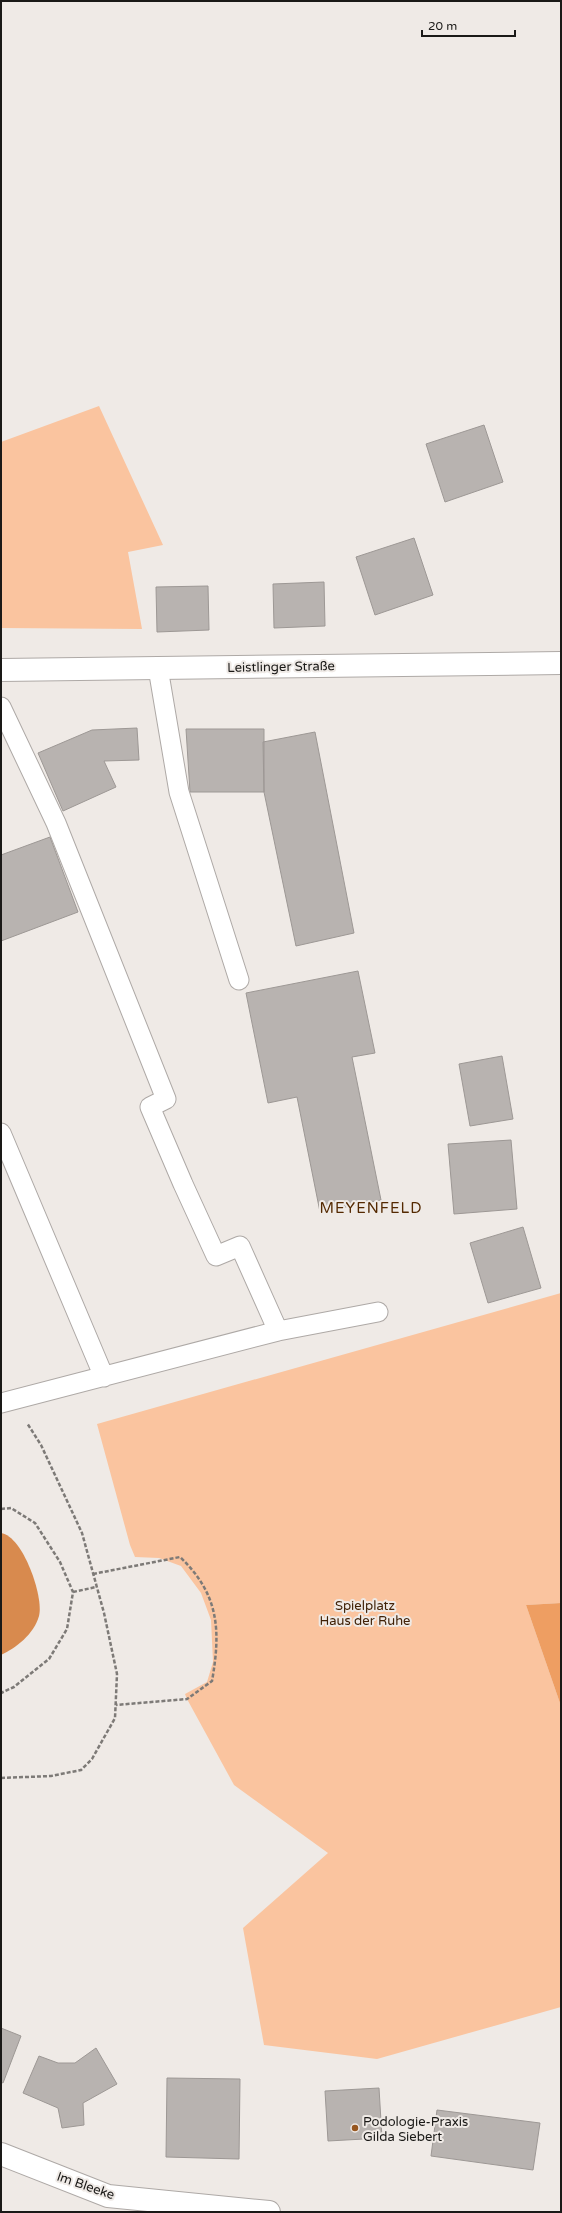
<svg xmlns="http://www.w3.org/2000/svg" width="562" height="2213" font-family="'Varela Round',sans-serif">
  <rect width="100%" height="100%" fill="#efeae6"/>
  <path fill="#fac49f" d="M99 406 163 545 128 552 142 629 1 628V442Z
    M561 1293V1603L526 1605 561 1706V2007L377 2059 264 2045 243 1928 328 1853 234 1785 187 1699 185 1694 207 1682 213 1662 211 1620 201 1593 181 1566 159 1558 135 1557 130 1545 97 1424Z"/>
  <path fill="#ee9e62" d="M561 1603V1706L526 1605Z"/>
  <path fill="#d88a4e" d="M1 1533C23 1536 44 1597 39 1616 34 1634 16 1648 1 1655Z"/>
  <path fill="#b8b3b0" stroke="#9d9895" d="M484 425 503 482 445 502 426 444Z
    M414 538 433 595 375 615 356 557Z
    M324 582 325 626 274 628 273 584Z
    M208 586 209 630 157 632 156 587Z
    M137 728 139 760 104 761 116 787 63 811 38 753 92 730Z
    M186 729H264V792H190Z
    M315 732 354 933 296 946 264 792 263 742Z
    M50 837 78 912 1 941V855Z
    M358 971 375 1053 352 1057 381 1200 320 1212 297 1097 268 1103 246 993Z
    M502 1056 513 1119 470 1126 459 1064Z
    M511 1140 517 1209 454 1214 448 1144Z
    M523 1227 541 1288 488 1303 470 1243Z
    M1 2028 21 2036 3 2083 1 2082Z
    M96 2048 117 2084 83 2103 84 2125 62 2128 58 2108 23 2093 39 2056 58 2063H75Z
    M167 2078 240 2079 239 2159 166 2157Z
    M379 2088 382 2138 328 2141 325 2091Z
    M437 2110 540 2123 533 2170 431 2156Z"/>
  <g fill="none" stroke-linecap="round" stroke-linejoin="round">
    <g stroke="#aea9a6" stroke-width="21">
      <path id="service" d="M158 668 179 792 239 980
        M1 707 56 823 166 1099 150 1107 183 1184 216 1256 240 1246 278 1331 1 1403
        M1 1133 104 1377
        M278 1331 378 1312"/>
    </g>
    <g stroke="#aea9a6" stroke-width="24">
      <path id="minor" d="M1 2154 108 2196 269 2212"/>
    </g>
    <g stroke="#aea9a6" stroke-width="24">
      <path id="tertiary" d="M1 670 561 663"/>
    </g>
    <path stroke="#7d7a77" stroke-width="2.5" stroke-dasharray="4 2" stroke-linecap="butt" d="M1 1509 11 1508 35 1523 60 1562 73 1592 67 1629 49 1659 14 1687 1 1693
      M93 1574 180 1557C219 1594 221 1630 212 1681L187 1699 116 1705
      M73 1592 96 1587
      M1 1778 51 1776 81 1770 92 1759 115 1718 117 1674 104 1613 82 1533 41 1445 27 1423"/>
    <use href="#service" stroke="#fff" stroke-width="19"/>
    <use href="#minor" stroke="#fff" stroke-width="22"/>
    <use href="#tertiary" stroke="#fff" stroke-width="22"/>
  </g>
  <circle fill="#975720" stroke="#efeae6" stroke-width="1.5" cx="355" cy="2128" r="4"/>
  <g text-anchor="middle" stroke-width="4" stroke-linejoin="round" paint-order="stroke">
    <g font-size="13" fill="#1a1917" stroke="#efeae6">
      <text transform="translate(281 666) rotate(-1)" y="5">Leistlinger Straße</text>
      <text transform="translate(86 2185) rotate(19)" y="5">Im Bleeke</text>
    </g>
    <g font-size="13" fill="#412207" stroke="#efeae6">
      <text x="365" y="1610">Spielplatz<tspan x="365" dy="15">Haus der Ruhe</tspan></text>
    </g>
    <g font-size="13" fill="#1a1917" stroke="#efeae6" text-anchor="start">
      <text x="363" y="2126">Podologie-Praxis<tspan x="363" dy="15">Gilda Siebert</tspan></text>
    </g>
    <g font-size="15" letter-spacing="1" fill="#542901" stroke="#efeae6">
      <text x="371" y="1213">MEYENFELD</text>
    </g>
  </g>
  <rect width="562" height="2213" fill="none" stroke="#1a1917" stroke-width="4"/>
  <path d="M422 30v6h93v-6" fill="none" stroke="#1a1917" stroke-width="2"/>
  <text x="428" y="30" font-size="12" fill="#1a1917" stroke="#efeae6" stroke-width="3" paint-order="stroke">20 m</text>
</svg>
